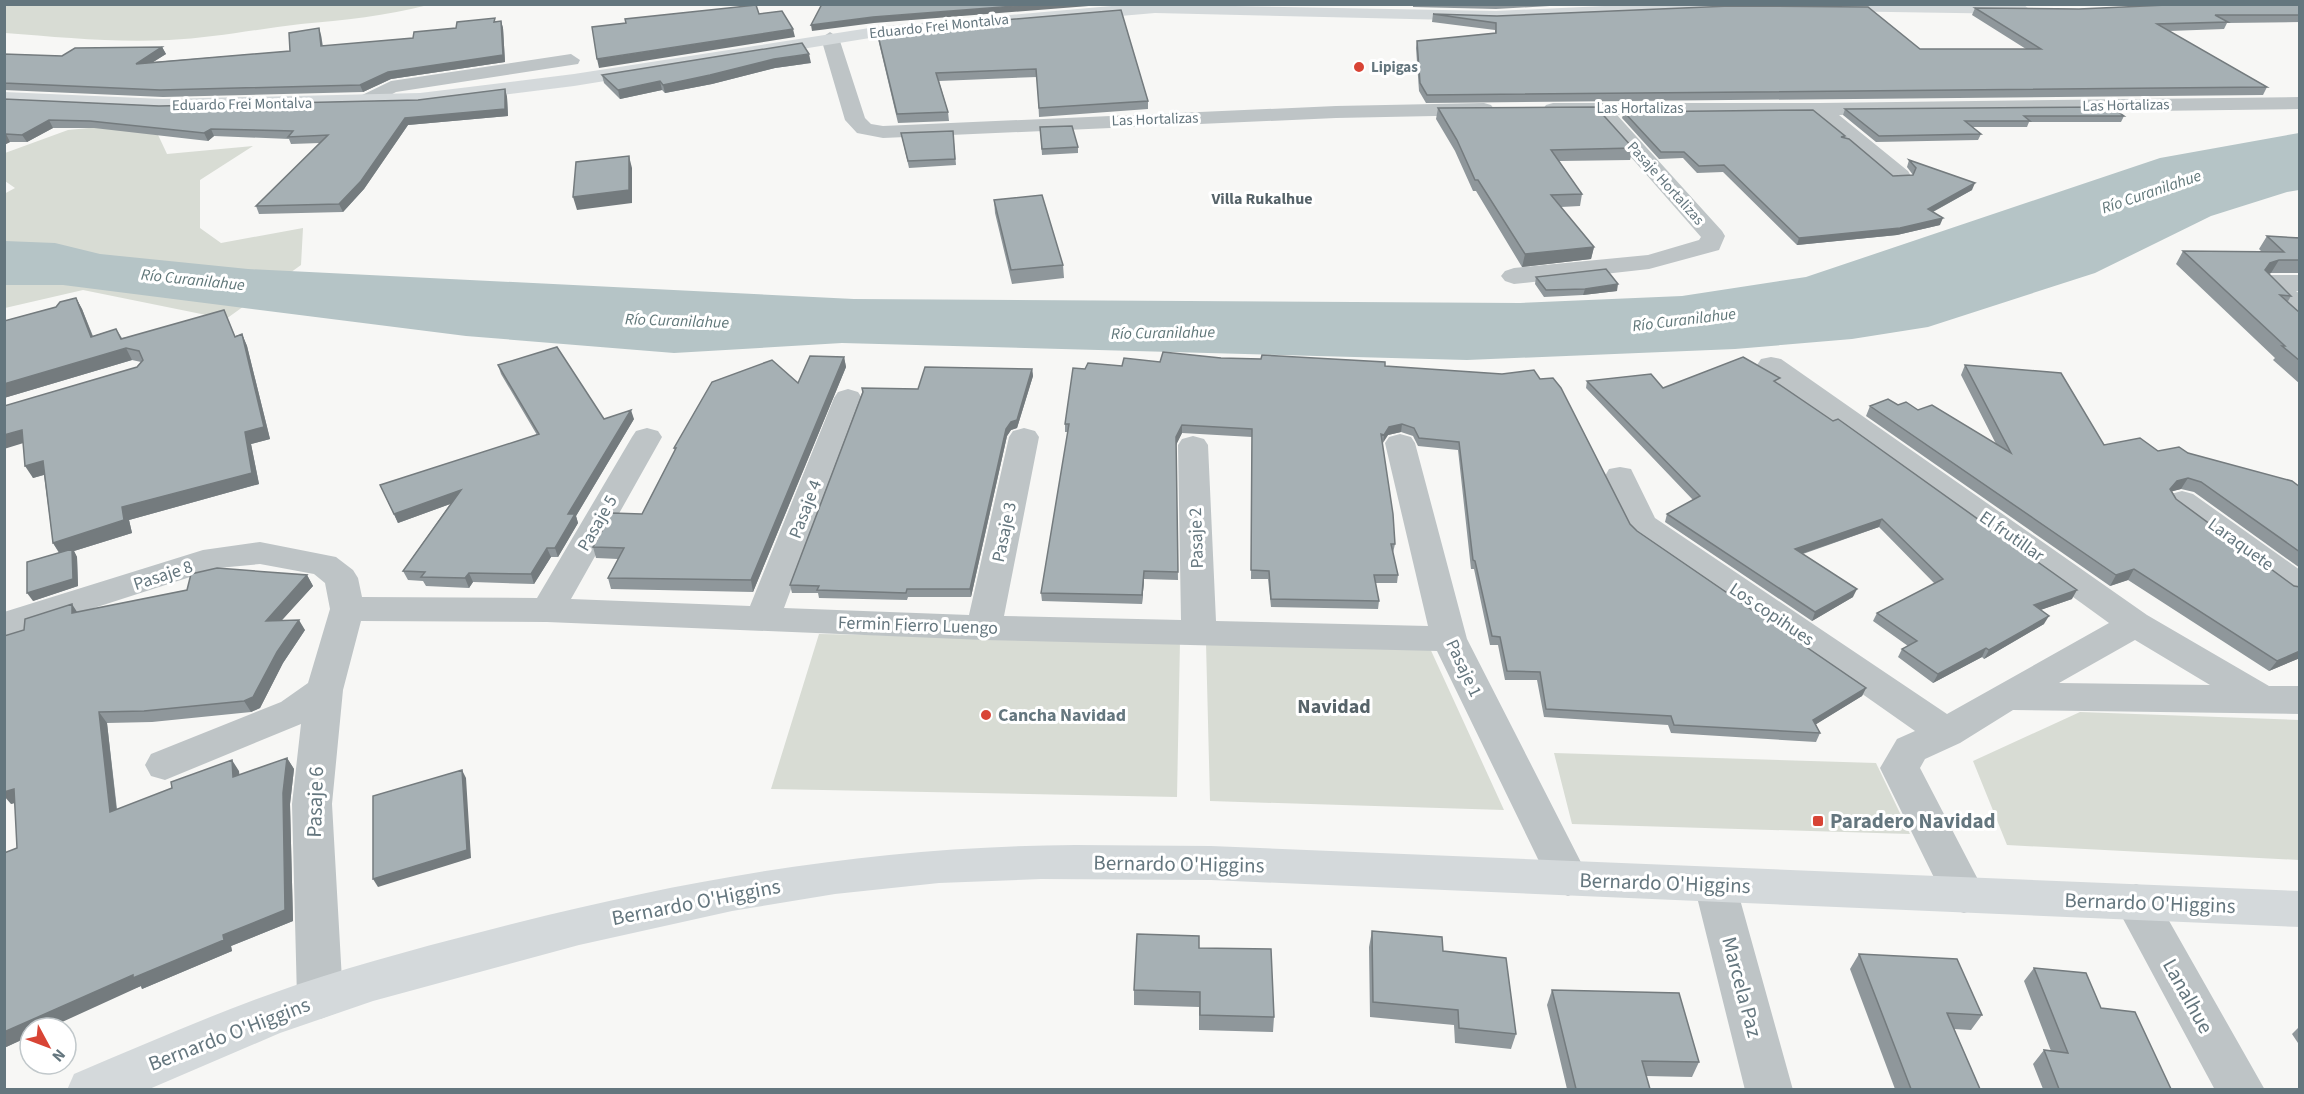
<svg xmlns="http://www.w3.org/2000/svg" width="2304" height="1094" font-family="'Source Sans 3',sans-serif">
  <rect width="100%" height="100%" fill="#f7f7f5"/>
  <path fill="#d8dcd4" d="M4 5 5 4 428 5C386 16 344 20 301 24 257 29 214 38 169 40 114 43 59 37 5 33Z
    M152 122 167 154 253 146 200 180V228L221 243 303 228 301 265 226 319 83 290 5 308 4 194 15 188 5 181V153L68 130Z
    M819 634 1180 641 1177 797 771 789Z
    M1206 643 1428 644 1504 810 1210 801Z
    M2080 712 2299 720V860L2007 845 1973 761Z
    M1554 753 1876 763 1910 834 1572 824Z"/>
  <path fill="#b5c4c6" d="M2299 133V190L2287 192 2211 216 2095 273 1928 327 1852 339 1735 349 1467 360 842 343 674 353 466 336 63 285H5V241L55 243 100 254 248 269 854 299 1520 303 1682 296 1806 277 2160 158Z"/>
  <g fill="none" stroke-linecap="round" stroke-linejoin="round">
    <path fill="#bec4c6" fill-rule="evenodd" d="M830 32 839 38 865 118 871 124 883 126 1336 106 1484 103 1491 105 1494 109 1491 113 1484 115 1336 118 883 138 857 133 845 120 821 38Z
      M571 54 580 60 578 64 396 92 372 105H358L355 101 358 97 391 81Z
      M2300 97V109L1839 115 1908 171 1911 176 1908 181H1892L1814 115H1617L1722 231 1725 236 1719 250 1649 269 1514 284 1505 281 1501 276 1505 271 1514 268 1648 255 1699 240 1701 237 1594 115 1546 113 1543 109 1546 105 1553 103H1819Z
      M2272 275H2300V291H2296L2300 294V316L2291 314 2259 283 2263 278Z
      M1771 357 1781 359 2147 615 2269 686H2300V714L2013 710 1960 743 1925 759 1920 768 1986 895 1979 908 1964 913 1949 908 1880 768 1897 739 1915 731 1630 531 1605 476 1609 469 1620 467 1631 469 1655 518 1947 714 2109 623 1761 371 1757 365 1761 359ZM2135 640 2210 685 2059 683Z
      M848 389 858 392 862 398 784 608 969 615 1009 437 1013 431 1024 428 1035 431 1039 437 1004 616 1181 620 1178 445 1182 439 1193 436 1204 439 1208 445 1216 621 1428 626 1385 443 1389 437 1400 434 1411 437 1415 443 1467 639 1589 878 1583 890 1568 896 1553 890 1437 651 984 640 547 622 361 621 343 690 332 804 343 998 336 1013 320 1019 304 1013 297 998 292 804 301 724 165 780 151 776 145 765 151 754 281 702 308 683 330 609 325 583 314 574 260 564 218 568 4 637V612L203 550 260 542 336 557 353 570 358 578 362 597 537 598 632 437 636 431 647 428 658 431 662 437 571 599 750 606 834 398 838 392Z
      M2182 491 2193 494 2300 570V598L2288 595 2171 508 2166 501 2171 494Z
      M1715 867 1730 872 1736 885 1793 1090H1745L1694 885 1700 872Z
      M2136 884 2151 889 2265 1090H2215L2114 902 2121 889Z"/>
    <path fill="#d4d9db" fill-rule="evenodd" d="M1134 4 1496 11 1647 4H2023L2029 9 2020 14 1762 10 1496 21 1155 13 876 37 574 86 420 105 163 111 4 104V92L163 99 420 93 574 74 876 27Z
      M1075 845 1211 846 2300 891V927L1211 880 1041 879 939 883 835 894 732 911 579 945 373 1001 280 1033 147 1090H67L74 1074C147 1043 220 1011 296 985 368 961 442 942 516 923 702 876 883 846 1075 845Z"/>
  </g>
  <path fill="#8f979b" d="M1413 4H1584L1496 9 1413 7Z
    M2300 4V22L2227 23 2224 29 2169 31 2267 87 2263 95 1426 103 1419 91 1416 48 1417 41 1495 33V30L1432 22 1433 14 1920 49H2026L1972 15 1975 8 2079 9Z
    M1121 10 1148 101V109L1039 117 1037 77 939 81 948 112 949 121 898 123 878 39 877 31Z
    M501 21 503 28 505 62 391 79 363 92 163 97 4 90V54L62 56 162 47 166 54 153 62 290 51 321 35 323 46 413 38 456 28Z
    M811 63 775 68 712 84 665 93 662 90 620 99 604 83 602 75Z
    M505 89 507 97 508 116 408 125 364 189 343 212 259 214 256 206 320 143 291 144 289 139 214 136 208 141 94 128H53L27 142H10L4 145V99L159 106 418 100Z
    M1438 108 1633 148 1630 160 1559 161 1582 194 1580 206 1561 207 1594 247 1591 259 1522 267 1476 191H1473L1455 151 1436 119Z
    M1845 109 2124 116 2121 122H2029L2027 127H1972L1981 134 1978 140 1876 142 1843 115Z
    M1624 112 1845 136V138L1893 176 1913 175 1907 167 1909 160 1972 190 1933 212 1940 225 1897 235 1797 245 1723 172 1697 173 1683 158 1659 159 1622 118Z
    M1040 127 1078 147V153L1042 155Z
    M953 131 956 165 909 168 901 133Z
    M994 200 1063 265 1064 278 1012 284 995 213Z
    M2267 236 2300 238V273H2271L2269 274 2291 296 2287 303 2300 313V384L2273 360 2275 358 2176 264 2183 251 2262 252 2259 249Z
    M1536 277 1617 291 1583 295 1544 297 1535 284Z
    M76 298 82 309 93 336 116 329 122 338 229 322 235 336 242 334 247 346 270 439 251 444 259 484 129 520 132 533 74 551 77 557 78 586 33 601 59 553 53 543 44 475 33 478 23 443 137 367 141 362 132 360 4 398V321L56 307Z
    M844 357 846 367 753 592 611 589 608 578 618 559 596 558 593 547 642 514 675 451 674 448 798 383Z
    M1221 358 1385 366 1630 524 1637 531 1866 688 1862 696 1816 724 1820 733 1816 742 1671 733 1668 725 1544 717 1537 680H1505L1498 645H1490L1474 569H1471L1458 450 1418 446 1413 436 1401 432 1388 435 1382 443 1395 544 1393 553 1398 575 1397 583H1375L1379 601 1378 609 1271 607 1268 579H1251L1252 437 1182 433 1176 445 1178 580 1144 579 1142 604 1042 601 1041 593 1068 432H1065V424L1085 369 1122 366 1160 362Z
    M498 365 604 419H634L576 516 578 523 558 557H551L534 584 473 582 469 588 426 586 423 581 408 580 403 571 450 504 398 523 380 485 537 435 501 374Z
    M1965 365 2104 445 2158 451 2188 453 2300 487V568L2194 492 2181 489 2172 491 2176 499 2300 658 2269 671 2128 580 2110 586 1866 416 1870 406 1898 405 1918 410 1996 444 1961 375Z
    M1032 369 1033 376 1017 428 1011 430 1007 436 971 597H908L907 600 819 598 818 593H792L790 585 862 393V388L918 389Z
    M1587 381 1663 388 1778 384 2072 599 2040 610 2044 624 1984 659 1982 657 1933 683 1898 657 1902 649 1908 646 1873 621 1877 613 1935 584 1879 527 1803 554 1853 597 1812 621 1665 522 1667 514 1693 500 1586 388Z
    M307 575 313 586 282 620 305 630 283 663 260 708 251 712 152 722 107 723 117 809 239 771V775L287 758 294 769 290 804 293 921 231 946 232 951 142 989 141 986 30 1028V1036L4 1048 17 848 15 803 11 804 77 612Z
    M1372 931 1443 951 1516 1034 1511 1049 1455 1043 1454 1025 1370 1017 1369 947Z
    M1199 948 1274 1017 1273 1032 1199 1030V1007L1134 1005V990Z
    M1859 954 1982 1015 1971 1030 1954 1029 1980 1089H1895L1850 969Z
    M2034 968 2101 1008 2171 1089H2043L2033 1064 2044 1050 2051 1051 2024 981Z
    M1552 990 1699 1062 1692 1077 1646 1076 1650 1089H1567L1547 1005Z
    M2300 1026V1046L2292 1034Z"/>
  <path fill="#747b7e" d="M1039 4H1114L874 23 812 31 811 25 873 17Z
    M501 21 503 28 505 62 391 79 363 92 360 85Z
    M319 28 321 35 323 53 321 46Z
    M793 29 795 37 599 68 597 59Z
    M162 47 166 54 139 71 136 64Z
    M809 54 811 63 775 68 712 84 665 93 663 85 774 59Z
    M660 81 662 90 620 99 618 90Z
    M505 89 507 97 508 116 408 125 364 189 343 212 339 204 405 118Z
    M49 120 53 128 27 142 22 135Z
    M211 129 214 136 208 141 204 133Z
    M6 134 10 142 4 145V135Z
    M629 156 632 168V203L577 210 573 197Z
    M1975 183 1972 190 1925 216 1928 209Z
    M1943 218 1940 225 1897 235 1797 245 1799 238Z
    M1594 247 1591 259 1522 267 1525 254Z
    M2279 260 2271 273 2262 276 2265 270 2270 263Z
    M1618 284 1617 291 1583 295 1585 289Z
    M76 298 82 309 97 348 91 337Z
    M242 334 247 346 270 439 251 444 259 484 129 520 132 533 74 551 77 557 78 586 33 601 27 593 61 555 53 543 122 507 245 432Z
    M126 348 132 360 4 398V384Z
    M844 357 846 367 753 592 751 580Z
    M1032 369 1033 376 1017 428 1011 430 1007 436 971 597 970 589 1006 429Z
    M631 410 634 419 576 516 578 523 558 557 555 548 568 514Z
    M1402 424 1401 432 1388 435 1383 443 1384 435 1389 427Z
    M1182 425V433L1176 445V437Z
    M22 430 30 441 4 449V435Z
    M43 461 50 473 33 478 25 466Z
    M2188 478 2181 489 2170 492V489L2177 481Z
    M461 490 464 499 398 523 394 514Z
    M1882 519 1879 527 1792 557 1795 549Z
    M547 548 551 557 534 584 531 574Z
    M2134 569 2128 580 2110 586 2116 575Z
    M1144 571V579L1142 604V595Z
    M469 573 473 582 469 588 465 578Z
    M307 575 313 586 272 631 266 621Z
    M1857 589 1853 597 1812 621 1815 612Z
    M2077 590 2072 599 2029 614 2034 605Z
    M72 604 79 615 72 613Z
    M2049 616 2044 624 1984 659 1989 650Z
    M299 620 305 630 283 663 260 708 251 712 244 701Z
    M1986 648 1982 657 1933 683 1938 674Z
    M2300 651V658L2269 671 2277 661Z
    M1866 688 1862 696 1810 728 1813 720Z
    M99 712 107 723 118 823 110 812Z
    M287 758 294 769 290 804 293 921 231 946 232 951 142 989 141 986 49 1028H30V1036L4 1048V1032L223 935 283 793Z
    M232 760 239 771 241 788 233 777Z
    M462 770 466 778 471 858 378 887 373 879Z
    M14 789 23 800 11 804 4 796V792Z"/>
  <path fill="#a6b0b4" stroke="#747b7e" stroke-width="1.5" d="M822 4H1039L873 17 811 25Z
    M2189 4H2300V15H2215L2228 22 2157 24 2267 87 1427 95 1420 83 1417 41 1496 33V23L1433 14 1497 16 1730 6 1868 7 1920 49H2041L1975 8 2079 9Z
    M756 5 759 14 782 11 793 29 597 59 592 27 626 23 625 19Z
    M1121 10 1148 101 1039 108 1036 69 936 73 948 112 897 114 877 31Z
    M495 18 494 22 501 21 503 55 388 72 360 85 160 90 4 83V54L62 56 75 48 162 47 136 64 290 51 289 33 319 28 321 46 413 38 414 32 456 28 457 22Z
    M802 43 809 54 774 59 710 75 663 85 660 81 618 90 602 75Z
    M505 89V109L405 118 361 181 339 204 256 206 328 135 288 137 293 131 211 129 204 133 90 121 49 120 22 135 6 134 4 135V99L159 106 418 100Z
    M1596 107 1633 148 1551 150 1582 194 1551 195 1594 247 1525 254 1478 180H1475L1457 140 1438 108Z
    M2111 107 2124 116H2024L2030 121H1965L1981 134 1879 136 1845 109Z
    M1813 110 1845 136 1841 137 1849 139 1893 176 1913 175 1916 168 1909 160 1975 183 1928 209 1943 218 1900 228 1799 238 1724 165 1699 166 1684 152H1661L1624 112Z
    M1072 126 1078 147 1042 149 1040 127Z
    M953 131 955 159 908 161 901 133Z
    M629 156V190L573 197 576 162Z
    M1042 195 1063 265 1011 270 994 200Z
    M2267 236 2300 238V260H2279L2270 263 2265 270 2291 296 2280 295 2300 313V361L2282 346H2285L2183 251 2284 252Z
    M1606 269 1618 284 1585 289 1546 290 1536 277Z
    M76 298 91 337 116 329 121 339 224 310 235 337 242 334 264 427 245 432 252 473 122 507 124 520 53 543 43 461 25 466 22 430 4 435V406L137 367 143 360 139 351 126 348 4 384V321L56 307 60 302Z
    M557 347 604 419 631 410 568 514H575L555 548H547L531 574 469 573 465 578 421 577 425 572 403 571 461 490 394 514 380 485 539 434 498 365Z
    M1163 352 1221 358 1261 359 1262 355 1385 362V366L1502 374 1534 370 1540 379 1553 378 1561 388 1630 524 1637 531 1866 688 1813 720 1820 733 1674 725 1671 716 1546 709 1540 672 1507 671 1500 637 1492 636 1475 561 1473 560 1459 442 1419 438 1414 428 1402 424 1389 427 1384 435 1381 434 1393 514 1395 544H1391L1398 575H1374L1379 601 1271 599 1269 571 1251 570 1252 429 1182 425 1176 437 1178 572 1144 571 1142 595 1041 593 1069 424H1065L1073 368 1085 369 1088 363 1122 366 1124 358 1160 362Z
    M810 356 844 357 751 580 608 578 624 548 593 547 612 513 642 514 676 448H674L712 382 772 360 798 383Z
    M1743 357 1780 378 1774 381 1833 421 1838 419 2077 590 2034 605 2049 616 1989 650 1986 648 1938 674 1902 649 1917 641 1877 613 1943 579 1882 519 1795 549 1857 589 1815 612 1667 514 1700 496 1587 381 1651 374 1663 388Z
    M1965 365 2061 373 2104 445 2140 438 2158 451 2179 447 2188 453 2292 481 2300 487V552L2201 482 2188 478 2177 481 2170 489 2176 499 2294 586 2300 587V651L2277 661 2134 569 2116 575 1870 406 1888 399 1898 405 1906 402 1918 410 1932 405 2011 453Z
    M925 367 1032 369 1017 420 1011 422 1006 429 970 589H907L906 593 817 590 819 586 790 585 863 392 862 388 918 389Z
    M72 549 73 579 27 593V562Z
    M217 568 307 575 266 621 299 620 277 652 253 697 244 701 144 711 99 712 110 812 172 788 171 782 232 760 233 777 287 758 283 793 285 910 223 935 224 940 133 978V975L4 1032V853L17 848 14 789 4 792V636L24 630 25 619 72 604V613L187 590 191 574Z
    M462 770 467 850 373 879V796Z
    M1372 931 1442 937 1443 951 1506 958 1516 1034 1459 1028 1458 1010 1373 1002Z
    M1137 934 1199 936V948L1271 949 1274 1017 1200 1015V992L1134 990Z
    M1859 954 1957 959 1982 1015 1947 1013 1980 1089H1911Z
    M2034 968 2086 973 2101 1008 2135 1012 2171 1089H2059L2044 1050 2068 1053Z
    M1552 990 1679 993 1699 1062 1642 1061 1650 1089H1576Z"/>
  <g fill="#d84435" stroke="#fff" stroke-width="2">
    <circle cx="1359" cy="67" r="6"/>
    <circle cx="986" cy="715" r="6"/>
    <rect x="1812" y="815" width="12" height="12" rx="3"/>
  </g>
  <g text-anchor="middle" stroke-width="6" stroke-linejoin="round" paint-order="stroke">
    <g font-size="15" fill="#64767e" stroke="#fff">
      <text transform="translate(939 26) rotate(-6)" y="5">Eduardo Frei Montalva</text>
      <text transform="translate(242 104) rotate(-1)" y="5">Eduardo Frei Montalva</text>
      <text transform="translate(2126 105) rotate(-1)" y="5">Las Hortalizas</text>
      <text x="1640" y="113">Las Hortalizas</text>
      <text transform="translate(1155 119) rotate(-2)" y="5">Las Hortalizas</text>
      <text transform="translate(1666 183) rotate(48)" y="5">Pasaje Hortalizas</text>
    </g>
    <g font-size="15" font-weight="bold" fill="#64767e" stroke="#fff" text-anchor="start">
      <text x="1371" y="72">Lipigas</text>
    </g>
    <g font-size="16" font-style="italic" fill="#5f7678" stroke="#fff">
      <text transform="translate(2151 191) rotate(-19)" y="6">Río Curanilahue</text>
      <text transform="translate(193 279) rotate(6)" y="6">Río Curanilahue</text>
      <text transform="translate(1684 319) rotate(-7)" y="6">Río Curanilahue</text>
      <text transform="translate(677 320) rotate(2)" y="6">Río Curanilahue</text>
      <text transform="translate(1163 332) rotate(-1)" y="6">Río Curanilahue</text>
    </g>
    <g font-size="16" font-weight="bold" fill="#566369" stroke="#fff">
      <text x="1262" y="204">Villa Rukalhue</text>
    </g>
    <g font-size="18" fill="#64767e" stroke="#fff">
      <text transform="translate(805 509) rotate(-69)" y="6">Pasaje 4</text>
      <text transform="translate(597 523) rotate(-60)" y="6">Pasaje 5</text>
      <text transform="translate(1004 532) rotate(-78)" y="6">Pasaje 3</text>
      <text transform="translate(2012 536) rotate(35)" y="6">El frutillar</text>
      <text transform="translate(1196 538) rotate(-92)" y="6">Pasaje 2</text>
      <text transform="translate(2241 544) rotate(36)" y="6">Laraquete</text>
      <text transform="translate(163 575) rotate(-18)" y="6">Pasaje 8</text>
      <text transform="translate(1772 614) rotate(34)" y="6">Los copihues</text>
      <text transform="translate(918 625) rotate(2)" y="6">Fermin Fierro Luengo</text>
      <text transform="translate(1464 668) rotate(65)" y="6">Pasaje 1</text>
    </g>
    <g font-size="18" font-weight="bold" fill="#64767e" stroke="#fff" text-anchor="start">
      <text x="998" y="721">Cancha Navidad</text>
    </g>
    <g font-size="20" font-weight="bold" fill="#566369" stroke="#fff">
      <text x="1334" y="713">Navidad</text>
    </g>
    <g font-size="21" fill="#64767e" stroke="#fff">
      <text transform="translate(315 802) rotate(-88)" y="7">Pasaje 6</text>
      <text transform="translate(1179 864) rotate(1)" y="7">Bernardo O'Higgins</text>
      <text transform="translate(1665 883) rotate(2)" y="7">Bernardo O'Higgins</text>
      <text transform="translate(696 902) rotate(-11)" y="7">Bernardo O'Higgins</text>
      <text transform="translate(2150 903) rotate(2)" y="7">Bernardo O'Higgins</text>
      <text transform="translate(1742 987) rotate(75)" y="7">Marcela Paz</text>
      <text transform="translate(2188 996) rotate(61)" y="7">Lanalhue</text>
      <text transform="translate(229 1034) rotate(-21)" y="7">Bernardo O'Higgins</text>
    </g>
    <g font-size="21" font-weight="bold" fill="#64767e" stroke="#fff" text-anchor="start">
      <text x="1830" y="828">Paradero Navidad</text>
    </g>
  </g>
  <rect width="2304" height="1094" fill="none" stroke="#64767e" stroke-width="12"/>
  <g transform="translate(48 1046) rotate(131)"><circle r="28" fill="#ffffff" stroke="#c1c8cb" stroke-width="1.5"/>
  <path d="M0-4.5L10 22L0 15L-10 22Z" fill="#d84435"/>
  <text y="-9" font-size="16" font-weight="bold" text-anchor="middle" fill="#64767e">N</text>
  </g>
</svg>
